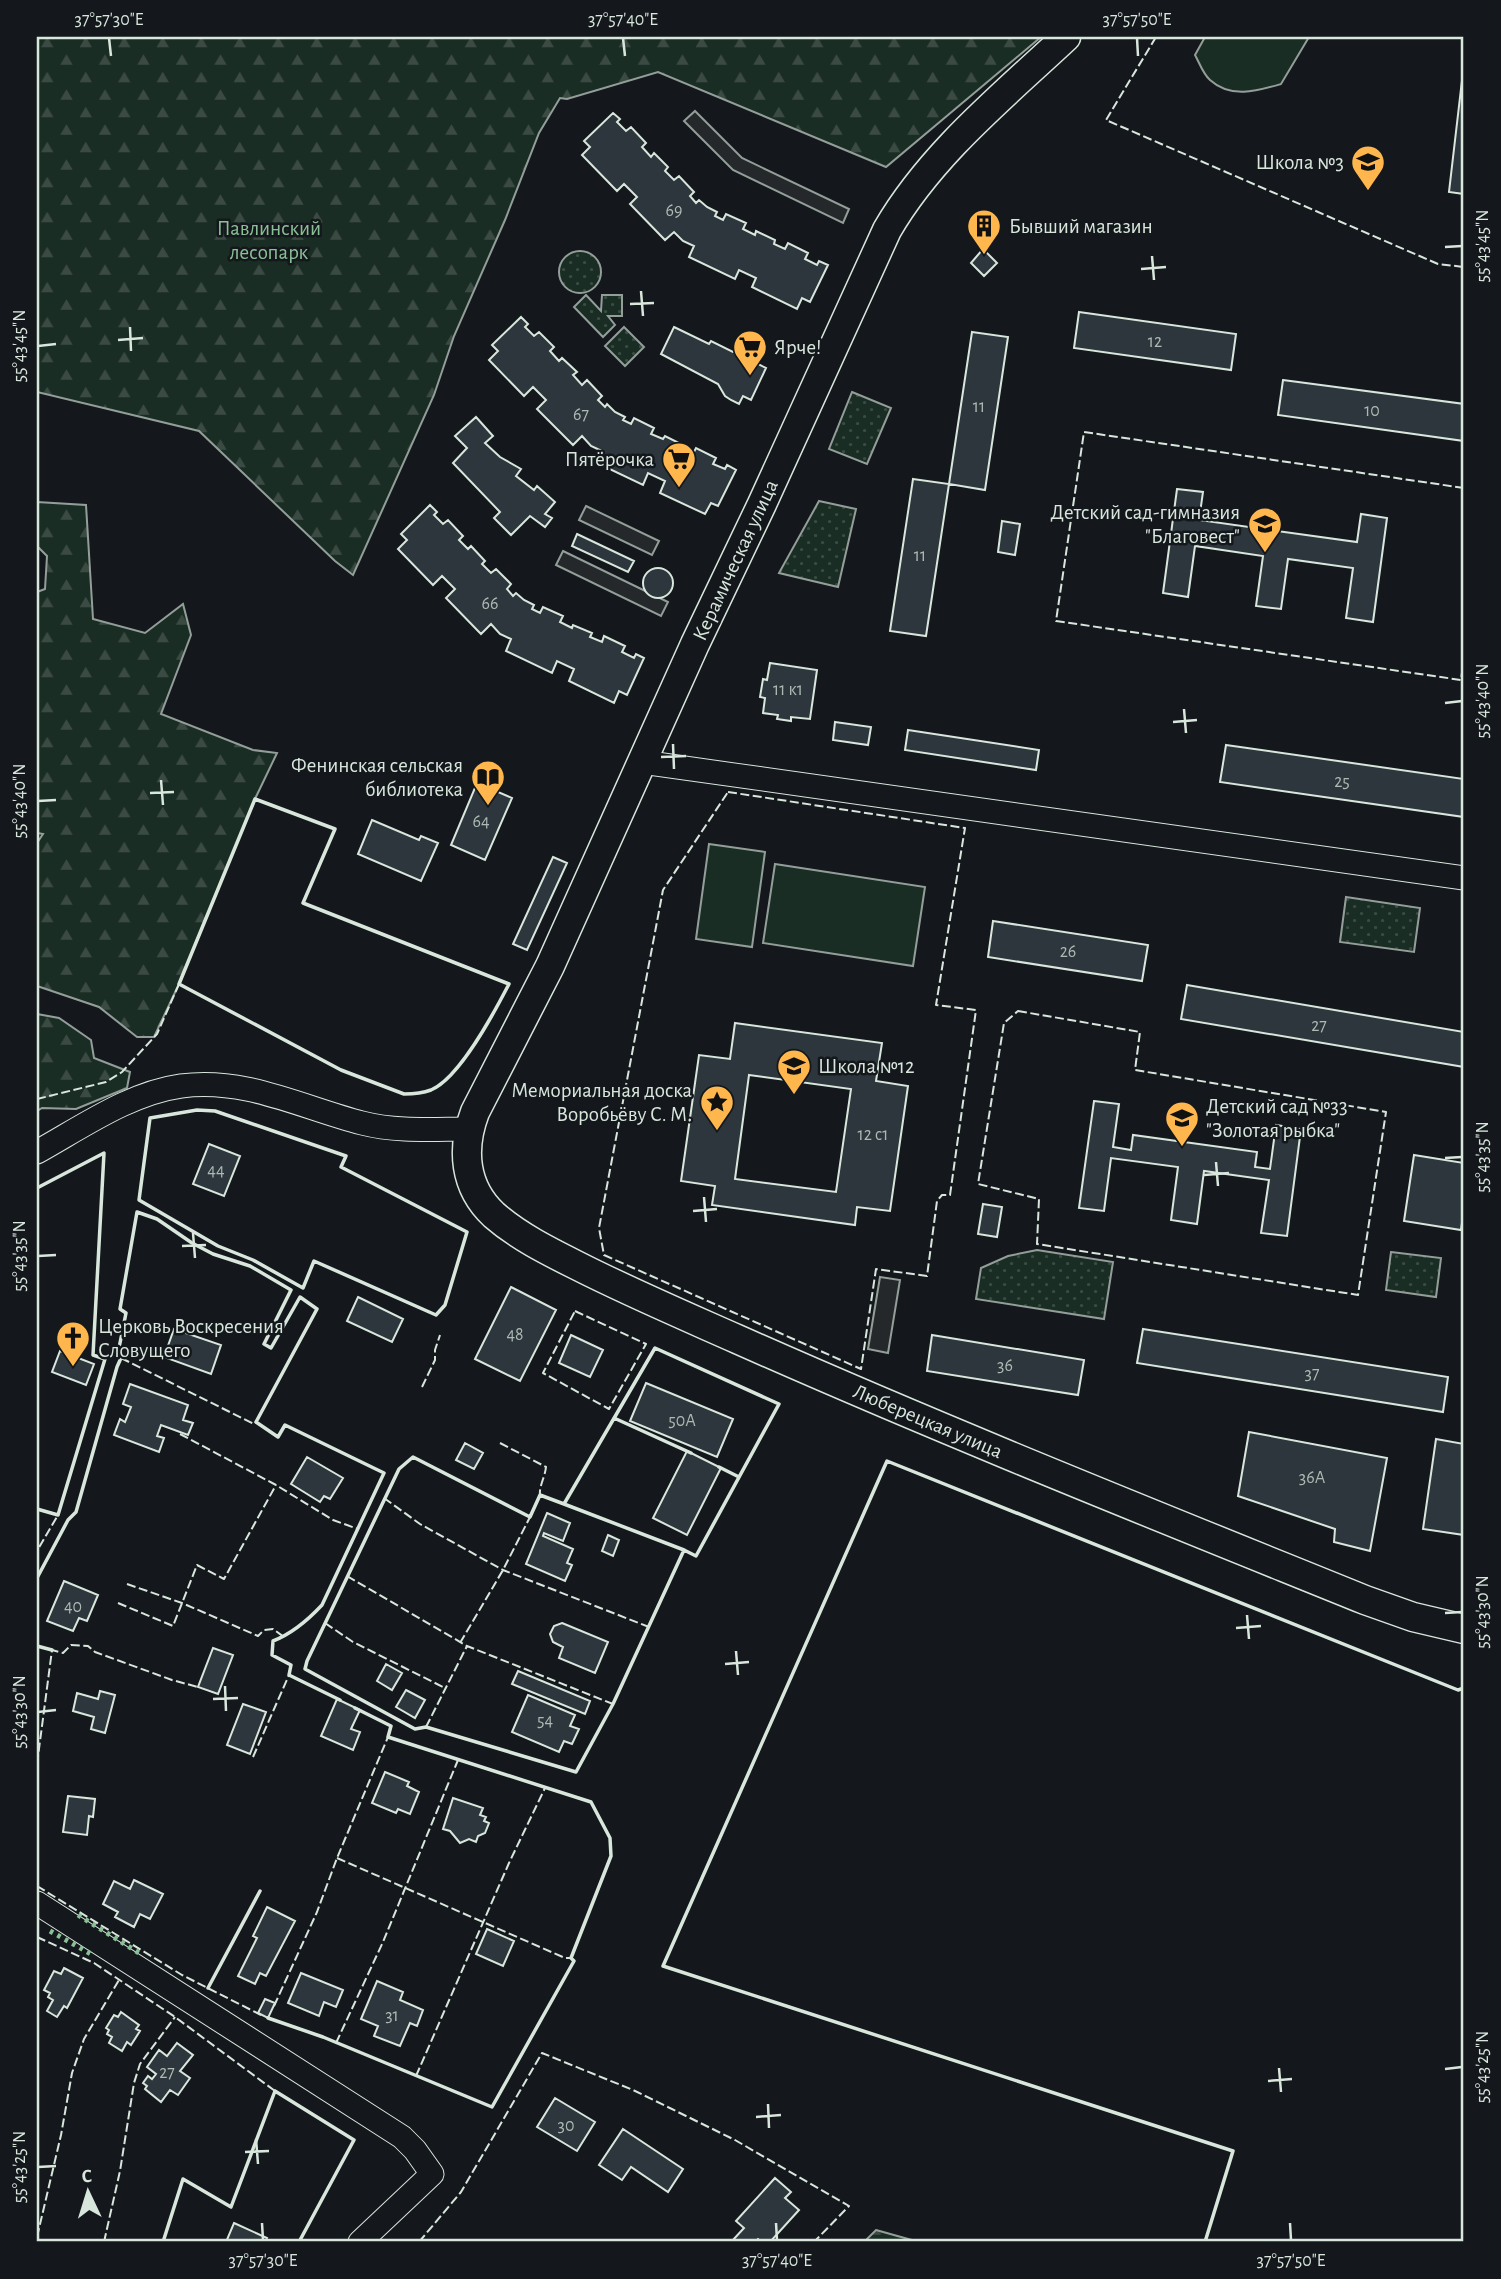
<svg xmlns="http://www.w3.org/2000/svg" width="1501" height="2279" font-family="'Alegreya Sans',sans-serif">
  <defs>
    <pattern id="forest-firs" width="22" height="20" patternUnits="userSpaceOnUse" patternTransform="scale(1.75)"><rect width="22" height="20" fill="#1a2d24"/><path d="M5 1l3.5 6h-7zM16 11l3.5 6h-7z" fill="#3b4b43"/></pattern>
    <pattern id="park-dots" width="8" height="8" patternUnits="userSpaceOnUse" patternTransform="scale(1.75)"><rect width="8" height="8" fill="#1a2d24"/><path d="M2 2h.1M6 6h.1" fill="none" stroke="#3b4b43" stroke-width="1.8" stroke-linecap="round"/></pattern>
  </defs>
  <rect width="100%" height="100%" fill="#14181c"/>
  <path fill="url(#forest-firs)" stroke="#939e99" stroke-width="2" d="M37 37H1041L886 167 658 72 567 99 560 98 539 133 505 220 454 336 434 395 353 575 335 561 199 431 37 392Z
    M37 502 86 505 93 619 145 633 183 604 191 635 161 714 253 750 277 753 255 799 179 984 154 1037H137L99 1007 37 986V843L43 834 37 833V592L45 589 47 556 37 546Z
    M37 1014 59 1018 91 1040 94 1058 130 1072 127 1088 76 1109 42 1108 37 1111Z
    M876 2230 919 2242H864Z"/>
  <path fill="url(#park-dots)" stroke="#939e99" stroke-width="2" d="M559 272a21 21 0 1 1 42 0a21 21 0 1 1-42 0Z
    M586 295 601 311 602 295H622V316H608L615 325 603 337 574 307Z
    M624 327 644 347 625 366 605 346Z
    M852 392 891 408 867 464 829 449Z
    M819 501 856 509 838 587 779 573Z
    M1346 897 1420 908 1414 952 1340 942Z
    M1037 1250 1113 1262 1104 1319 976 1299 981 1268 1008 1256Z
    M1391 1252 1441 1258 1436 1297 1386 1290Z"/>
  <path fill="#1a2d24" stroke="#939e99" stroke-width="2" d="M1205 37H1309L1281 84C1257 91 1231 99 1210 80 1203 74 1199 62 1195 55Z
    M709 844 765 852 752 947 696 939Z
    M775 864 925 887 913 966 763 943Z"/>
  <path fill="#24282b" stroke="#939e99" stroke-width="2" d="M695 111 742 158 849 209 843 223 733 170 684 121Z
    M586 506 659 541 652 555 579 520Z
    M563 551 668 602 661 616 556 565Z
    M880 1277 900 1280 888 1353 868 1349Z"/>
  <path fill="#2c363c" stroke="#d8e6dc" stroke-width="2" fill-rule="evenodd" d="M1464 63V194L1449 192Z
    M613 113 620 119 617 122 626 131 631 127 646 143 642 147 651 157 654 153 668 167 665 171 674 180 679 176 694 192 690 196 696 203 699 200 707 207 717 212 715 216 723 220 726 214 746 223 743 229 755 235 756 231 775 240 774 244 785 249 788 243 808 253 805 259 817 265 819 261 828 265 810 302 802 298 797 309 752 287 756 278 739 270 735 279 689 257 694 246 683 241 674 232 665 240 630 204 637 197 624 184 617 191 582 155 590 147 584 141Z
    M983 249 997 263 984 276 971 263Z
    M1079 312 1236 334 1231 370 1074 348Z
    M521 317 528 324 525 327 534 336 539 332 554 347 550 351 559 361 562 358 577 372 573 375 582 385 587 380 602 396 598 400 605 407 607 404 615 412 625 417 623 420 631 424 634 418 654 428 651 434 663 439 665 436 683 445 682 448 693 454 696 448 716 458 713 464 725 469 727 465 736 470 718 506 711 503 705 514 660 493 665 481 648 473 643 485 597 463 602 451 591 446 582 436 573 445 537 409 546 400 533 387 524 396 489 360 498 351 492 345Z
    M674 327 709 344 711 341 733 352 746 350 762 356 758 364 766 368 751 400 743 396 739 404 731 400 725 396 718 384 661 354Z
    M972 332 1008 337 985 490 949 484Z
    M1283 380 1464 404V441L1278 415Z
    M476 417 493 436 485 443 500 457 521 469 516 476 534 490 537 486 555 502 545 514 552 518 545 527 530 516 511 535 494 518 500 512 453 463 467 448 455 436Z
    M913 479 949 484 926 636 890 631Z
    M1177 489 1203 492 1199 520 1357 542 1361 514 1387 518 1373 622 1346 618 1353 568 1288 559 1281 609 1256 606 1263 556 1195 546 1188 597 1163 593Z
    M430 505 437 512 434 515 443 524 448 520 463 536 459 540 468 549 471 546 485 561 482 564 491 573 496 569 511 584 507 589 513 596 516 593 524 600 534 605 532 609 540 613 543 607 563 616 560 622 572 628 573 625 592 633 590 637 602 642 604 636 625 646 622 652 634 658 636 654 644 658 627 695 619 691 614 703 569 681 574 669 557 661 552 673 506 651 511 639 500 634 491 624 481 634 446 598 455 589 442 576 433 585 398 549 407 540 401 534Z
    M1002 521 1020 524 1015 555 998 552Z
    M577 534 634 561 628 572 572 546Z
    M643 583a15 15 0 1 1 30 0a15 15 0 1 1-30 0Z
    M770 663 817 670 810 719 791 717V721L777 719 778 715 763 713 765 698 760 697 763 679 767 680Z
    M835 722 871 727 868 745 833 740Z
    M908 730 1039 750 1036 770 905 750Z
    M1226 745 1464 779V817L1220 782Z
    M477 783 512 798 485 860 451 845Z
    M372 820 419 840 421 836 438 843 421 881 358 854Z
    M553 857 567 863 527 950 513 944Z
    M993 921 1148 945 1142 981 988 957Z
    M1187 985 1464 1032V1067L1181 1019Z
    M735 1023 882 1043 876 1081 908 1086 890 1211 857 1207 855 1225 712 1205 715 1186 681 1181 699 1055 730 1059ZM749 1075 851 1089 836 1192 735 1179Z
    M1094 1101 1119 1104 1113 1147 1131 1150 1133 1135 1257 1152 1255 1167 1270 1169 1276 1125 1301 1129 1287 1236 1261 1233 1269 1180 1204 1171 1197 1224 1171 1220 1178 1167 1111 1158 1104 1211 1079 1208Z
    M209 1144 240 1156 224 1196 193 1184Z
    M1414 1155 1464 1163V1208L1461 1230 1404 1221Z
    M983 1204 1002 1207 997 1237 978 1234Z
    M511 1287 556 1310 520 1381 475 1359Z
    M358 1297 403 1319 392 1342 347 1321Z
    M174 1329 221 1345 211 1374 164 1357Z
    M1143 1329 1448 1377 1443 1412 1137 1363Z
    M571 1335 603 1350 590 1377 559 1363Z
    M932 1335 1084 1360 1078 1395 927 1371Z
    M60 1351 94 1364 86 1385 52 1372Z
    M646 1383 733 1419 717 1457 630 1421Z
    M130 1384 188 1405 183 1420 193 1423 188 1435 161 1425 157 1436 164 1438 159 1452 114 1435 120 1419 125 1422 131 1407 123 1404Z
    M1249 1432 1387 1458 1370 1551 1334 1542 1335 1529 1238 1496Z
    M1436 1439 1464 1444V1535L1423 1529Z
    M465 1443 483 1453 474 1469 456 1460Z
    M687 1451 721 1468 687 1535 653 1518Z
    M307 1457 343 1478 330 1499 324 1496 320 1502 291 1484Z
    M547 1513 570 1523 563 1541 544 1533 543 1536 573 1549 567 1563 572 1565 565 1581 526 1564Z
    M608 1535 619 1540 613 1556 602 1551Z
    M64 1581 98 1595 87 1621 79 1618 73 1631 47 1621Z
    M562 1623 608 1642 595 1673 559 1658 563 1647 553 1642 550 1634 554 1626Z
    M213 1648 233 1655 218 1694 198 1687Z
    M386 1664 402 1673 392 1690 377 1681Z
    M518 1671 590 1701 585 1714 512 1684Z
    M406 1690 425 1700 415 1718 396 1707Z
    M100 1691 115 1695 105 1733 91 1729 94 1717 73 1711 77 1693 98 1699Z
    M528 1695 575 1715 570 1726 579 1729 572 1744 564 1741 559 1752 512 1732Z
    M337 1699 360 1710 351 1729 360 1732 353 1750 321 1736Z
    M243 1704 266 1712 250 1754 227 1745Z
    M385 1772 409 1782 407 1786 419 1792 410 1814 398 1809 396 1813 372 1803Z
    M68 1796 95 1799 93 1817 89 1816 87 1835 63 1832Z
    M453 1798 483 1808 480 1815 486 1817 484 1821 489 1823 485 1833 478 1836 476 1842 469 1839 460 1843 450 1831 443 1829Z
    M134 1880 163 1894 150 1919 140 1914 134 1927 115 1917 118 1912 103 1904 114 1881 130 1889Z
    M267 1907 295 1921 266 1976 260 1973 255 1984 238 1976 257 1938 253 1936Z
    M487 1929 514 1941 503 1966 476 1954Z
    M64 1968 83 1978 67 2008 64 2006 57 2017 47 2011 53 2000 48 1997 50 1993 44 1990 54 1971 61 1974Z
    M301 1973 343 1990 336 2007 324 2002 319 2016 288 2003Z
    M377 1981 403 1992 400 2000 423 2010 417 2026 410 2023 400 2046 374 2036 378 2026 361 2019Z
    M265 1999 275 2003 268 2018 258 2013Z
    M121 2012 139 2025 136 2029 140 2031 131 2045 127 2042 122 2051 109 2043 112 2037 107 2034 109 2030 106 2028 114 2015 118 2017Z
    M177 2043 193 2055 180 2071 190 2078 178 2095 170 2090 161 2102 145 2089 147 2086 143 2083 148 2076 152 2079 156 2074 147 2067 159 2050 167 2056Z
    M555 2098 595 2122 577 2151 537 2127Z
    M623 2129 683 2169 668 2192 631 2167 622 2180 599 2165Z
    M775 2178 791 2192 785 2198 799 2210 770 2242H762L758 2239 755 2242H734L732 2241 744 2228 736 2221Z
    M234 2223 267 2238 265 2242H226Z"/>
  <g fill="none" stroke-linecap="round" stroke-linejoin="round">
    <g stroke="#d8e6dc" stroke-width="25">
      <path id="minor" d="M642 762 1464 878
        M37 1152C82 1127 130 1093 181 1086 245 1077 303 1108 362 1123 397 1132 434 1129 469 1129
        M37 1903 402 2137 415 2150 432 2174 360 2242"/>
    </g>
    <g stroke="#d8e6dc" stroke-width="31">
      <path id="major" d="M1066 37C1003 96 931 154 887 230L762 504 695 644 550 966 475 1112C461 1149 464 1187 494 1215 518 1236 548 1251 576 1265 629 1292 683 1315 737 1339 944 1431 1155 1515 1365 1600L1413 1617 1464 1629"/>
    </g>
    <use href="#minor" stroke="#14181c" stroke-width="23"/>
    <use href="#major" stroke="#14181c" stroke-width="28"/>
    <path stroke="#8ac095" stroke-width="5" stroke-dasharray="3.5 5" stroke-linecap="butt" d="M78 1915 139 1953
      M50 1931 91 1954"/>
    <path stroke="#d8e6dc" stroke-width="2" stroke-dasharray="9 3.5" stroke-linecap="butt" d="M1156 37 1106 120 1438 264 1464 267
      M1464 488 1084 432 1056 621 1461 680 1464 657
      M728 792 965 828 936 1005 976 1010 950 1195H942L937 1201 927 1276 876 1269 861 1369 604 1255 599 1228 663 890Z
      M1018 1011 1140 1032 1135 1070 1386 1112 1358 1295 1037 1244 1039 1199 978 1184 1004 1023Z
      M37 1099 106 1082 122 1072 157 1034 179 984
      M575 1311 646 1344 609 1409 543 1373Z
      M121 1358 254 1424 256 1422
      M422 1387 435 1360V1350L440 1335
      M180 1434 276 1485 333 1520 358 1529
      M500 1443 546 1467C545 1477 539 1486 540 1495
      M384 1498 420 1524 503 1570 649 1627
      M37 1509 58 1515 37 1551
      M347 1576 467 1646 613 1704
      M127 1584 182 1603 258 1636 264 1630 273 1629 284 1637
      M118 1603 173 1626 197 1565 224 1579 276 1485
      M325 1623 353 1642 445 1688
      M460 1643 503 1570 530 1517
      M426 1727 467 1646
      M253 1757 289 1675
      M37 1764 52 1650 63 1653 71 1645 88 1646 95 1652 172 1680 198 1687
      M337 1858 565 1958H571
      M37 1886 182 1975 261 2015
      M37 1937 94 1963 175 2017 275 2091
      M274 2006 317 1912 337 1858 388 1737
      M336 2043 383 1942 458 1760
      M416 2076 509 1863 545 1788
      M37 2237 61 2135 72 2073 84 2039 119 1980
      M104 2242 120 2171 134 2083 140 2064 175 2017
      M419 2242 461 2192 542 2053 633 2090 735 2140 849 2206 814 2242"/>
    <path stroke="#d8e6dc" stroke-width="3.5" d="M255 799 335 829 303 903 509 984C495 1011 460 1078 431 1090 423 1093 413 1094 404 1094L341 1070 179 984Z
      M197 1110 215 1111 346 1156 341 1167 467 1232 445 1305 436 1315 314 1261 303 1288 253 1260 218 1246 139 1200 150 1118Z
      M37 1188 104 1153 93 1355 105 1359 58 1515 37 1509
      M655 1348 779 1404 696 1556 684 1550 613 1704 576 1772 426 1727 415 1729 305 1669 307 1661 399 1469 413 1457 530 1517 540 1495 564 1504Z
      M614 1418 691 1453
      M719 1467 739 1477
      M564 1504 684 1550
      M37 1578 68 1520 76 1512 117 1367 121 1358 118 1353 126 1313 120 1309 137 1212 157 1219 192 1243 213 1254 250 1266 291 1290 264 1344 271 1348 300 1297 317 1309 256 1422 278 1437 285 1425 384 1473 322 1605C308 1620 291 1634 273 1641L272 1655 291 1665 289 1675 340 1700
      M37 1646 52 1650
      M37 1937V1940
      M208 1988 260 1891
      M268 2018 323 2037 492 2107 574 1961 571 1958 611 1856 610 1838 591 1802 388 1737 391 1726 355 1708
      M163 2242 183 2179 231 2207 275 2091 354 2140 299 2242
      M1205 2242 1233 2151 663 1966 887 1461 1458 1690 1464 1688"/>
  </g>
  <path fill="none" stroke="#d8e6dc" stroke-width="2.5" d="M109 38 111 56M623 38 625 56M1137 38 1138 56M1445 247 1462 246M1152 256 1154 280M1141 269 1166 267M641 291 643 316M630 304 654 303M130 327 131 351M118 340 143 338M38 346 56 344M1445 703 1462 701M1184 709 1186 733M1173 722 1197 720M673 744 674 769M661 757 686 756M161 780 163 805M150 793 174 792M38 801 56 800M1445 1158 1462 1157M1216 1162 1218 1186M1204 1175 1229 1173M704 1197 706 1222M693 1211 717 1209M193 1233 195 1258M182 1246 206 1245M38 1256 56 1255M1445 1613 1462 1612M1247 1615 1249 1639M1236 1628 1261 1626M736 1651 738 1675M725 1664 749 1662M225 1686 226 1711M213 1699 238 1698M38 1712 56 1710M1279 2068 1281 2092M1445 2069 1462 2067M1268 2081 1292 2079M768 2104 769 2128M756 2117 781 2115M256 2139 258 2164M245 2152 269 2151M38 2167 56 2166M262 2223 263 2240M776 2223 777 2240M1290 2223 1291 2240"/>
  <defs>
    <g id="school-pin" transform="scale(1.75)"><path d="M0 17L-7.5 6A9.5 9.5 0 1 1 7.5 6Z" fill="#ffb74d" stroke="#14181c"/><path d="M0-5L7-2L0 1L-7-2ZM-4 1L0 2.5L4 1V4Q0 6-4 4Z" fill="#111"/></g>
    <g id="building-pin" transform="scale(1.75)"><path d="M0 17L-7.5 6A9.5 9.5 0 1 1 7.5 6Z" fill="#ffb74d" stroke="#14181c"/><path d="M-4-6H4V6H1V3H-1V6H-4ZM-2.5-4.3h1.7v1.8h-1.7ZM.8-4.3h1.7v1.8H.8ZM-2.5-1h1.7V.8h-1.7ZM.8-1h1.7V.8H.8Z" fill="#111"/></g>
    <g id="supermarket-pin" transform="scale(1.75)"><path d="M0 17L-7.5 6A9.5 9.5 0 1 1 7.5 6Z" fill="#ffb74d" stroke="#14181c"/><path d="M-6-5.5h2.5l.6 2H6L4.5 2H-2.5L-4.4-4H-6ZM-1.5 3.2a1.3 1.3 0 1 0 .1 0ZM3 3.2a1.3 1.3 0 1 0 .1 0Z" fill="#111"/></g>
    <g id="library-pin" transform="scale(1.75)"><path d="M0 17L-7.5 6A9.5 9.5 0 1 1 7.5 6Z" fill="#ffb74d" stroke="#14181c"/><path d="M-6-4Q-3-5.5-.7-3.5V5Q-3 3-6 4ZM6-4Q3-5.5 .7-3.5V5Q3 3 6 4Z" fill="#111"/></g>
    <g id="sight-pin" transform="scale(1.75)"><path d="M0 17L-7.5 6A9.5 9.5 0 1 1 7.5 6Z" fill="#ffb74d" stroke="#14181c"/><path d="M0-6L1.8-2.2L6-1.7L2.9 1.2L3.7 5.4L0 3.3L-3.7 5.4L-2.9 1.2L-6-1.7L-1.8-2.2Z" fill="#111"/></g>
    <g id="church-pin" transform="scale(1.75)"><path d="M0 17L-7.5 6A9.5 9.5 0 1 1 7.5 6Z" fill="#ffb74d" stroke="#14181c"/><path d="M-1.2-6h2.4v3.5h3.3v2.4h-3.3V6h-2.4V-.1h-3.3v-2.4h3.3Z" fill="#111"/></g>
  </defs>
  <g fill-rule="evenodd">
    <use href="#school-pin" x="1368" y="162"/>
    <use href="#building-pin" x="984" y="226"/>
    <use href="#supermarket-pin" x="750" y="347"/>
    <use href="#supermarket-pin" x="679" y="459"/>
    <use href="#school-pin" x="1265" y="524"/>
    <use href="#library-pin" x="488" y="777"/>
    <use href="#school-pin" x="794" y="1066"/>
    <use href="#sight-pin" x="717" y="1102"/>
    <use href="#school-pin" x="1182" y="1118"/>
    <use href="#church-pin" x="73" y="1338"/>
  </g>
  <g text-anchor="middle" stroke-width="5" stroke-linejoin="round" paint-order="stroke">
    <g font-size="18" fill="#adbab4">
      <text x="674" y="216">69</text>
      <text x="1155" y="347">12</text>
      <text x="979" y="412">11</text>
      <text x="1372" y="416">10</text>
      <text x="581" y="420">67</text>
      <text x="920" y="561">11</text>
      <text x="490" y="609">66</text>
      <text x="788" y="695">11 к1</text>
      <text x="1342" y="787">25</text>
      <text x="481" y="827">64</text>
      <text x="1068" y="957">26</text>
      <text x="1319" y="1031">27</text>
      <text x="873" y="1140">12 с1</text>
      <text x="216" y="1176">44</text>
      <text x="515" y="1340">48</text>
      <text x="1005" y="1371">36</text>
      <text x="1312" y="1379">37</text>
      <text x="682" y="1426">50А</text>
      <text x="1312" y="1483">36А</text>
      <text x="73" y="1612">40</text>
      <text x="545" y="1726">54</text>
      <text x="392" y="2021">31</text>
      <text x="167" y="2078">27</text>
      <text x="566" y="2131">30</text>
    </g>
    <g font-size="21" fill="#d8e6dc" stroke="#14181c" text-anchor="end">
      <text x="1344" y="169">Школа №3</text>
      <text x="1009" y="233" text-anchor="start">Бывший магазин</text>
      <text x="774" y="354" text-anchor="start">Ярче!</text>
      <text x="654" y="466">Пятёрочка</text>
      <text x="1240" y="519">Детский сад-гимназия<tspan x="1240" dy="24">"Благовест"</tspan></text>
      <text x="463" y="772">Фенинская сельская<tspan x="463" dy="24">библиотека</tspan></text>
      <text x="818" y="1073" text-anchor="start">Школа №12</text>
      <text x="692" y="1097">Мемориальная доска<tspan x="692" dy="24">Воробьёву С. М.</tspan></text>
      <text x="1206" y="1113" text-anchor="start">Детский сад №33<tspan x="1206" dy="24">"Золотая рыбка"</tspan></text>
      <text x="98" y="1333" text-anchor="start">Церковь Воскресения<tspan x="98" dy="24">Словущего</tspan></text>
    </g>
    <g font-size="21" fill="#8ac095" stroke="#14181c">
      <text x="269" y="235">Павлинский<tspan x="269" dy="24">лесопарк</tspan></text>
    </g>
    <g font-size="21" fill="#d8e6dc" stroke="#14181c">
      <text transform="translate(735 560) rotate(-65)" y="7">Керамическая улица</text>
      <text transform="translate(928 1421) rotate(23)" y="7">Люберецкая улица</text>
    </g>
  </g>
  <rect width="1501" height="2279" fill="none" stroke="#14181c" stroke-width="77"/>
  <g transform="translate(88 2192) rotate(356)" stroke="#14181c" stroke-width="5" paint-order="stroke">
  <path d="M0-5L12 26L0 18L-12 26Z" fill="#d8e6dc"/>
  <text y="-10" font-size="19" font-weight="bold" text-anchor="middle" fill="#d8e6dc">С</text>
  </g>
  <rect x="38" y="38" width="1424" height="2202" fill="none" stroke="#d8e6dc" stroke-width="2.5"/>
  <g font-size="18" text-anchor="middle" fill="#d8e6dc">
    <text x="109" y="25">37°57'30"E</text>
    <text x="623" y="25">37°57'40"E</text>
    <text x="1137" y="25">37°57'50"E</text>
    <text transform="translate(1482 246) rotate(-90)" y="6">55°43'45"N</text>
    <text transform="translate(19 346) rotate(-90)" y="6">55°43'45"N</text>
    <text transform="translate(1482 701) rotate(-90)" y="6">55°43'40"N</text>
    <text transform="translate(19 801) rotate(-90)" y="6">55°43'40"N</text>
    <text transform="translate(1482 1157) rotate(-90)" y="6">55°43'35"N</text>
    <text transform="translate(19 1256) rotate(-90)" y="6">55°43'35"N</text>
    <text transform="translate(1482 1612) rotate(-90)" y="6">55°43'30"N</text>
    <text transform="translate(19 1712) rotate(-90)" y="6">55°43'30"N</text>
    <text transform="translate(1482 2067) rotate(-90)" y="6">55°43'25"N</text>
    <text transform="translate(19 2167) rotate(-90)" y="6">55°43'25"N</text>
    <text x="263" y="2266">37°57'30"E</text>
    <text x="777" y="2266">37°57'40"E</text>
    <text x="1291" y="2266">37°57'50"E</text>
  </g>
</svg>
